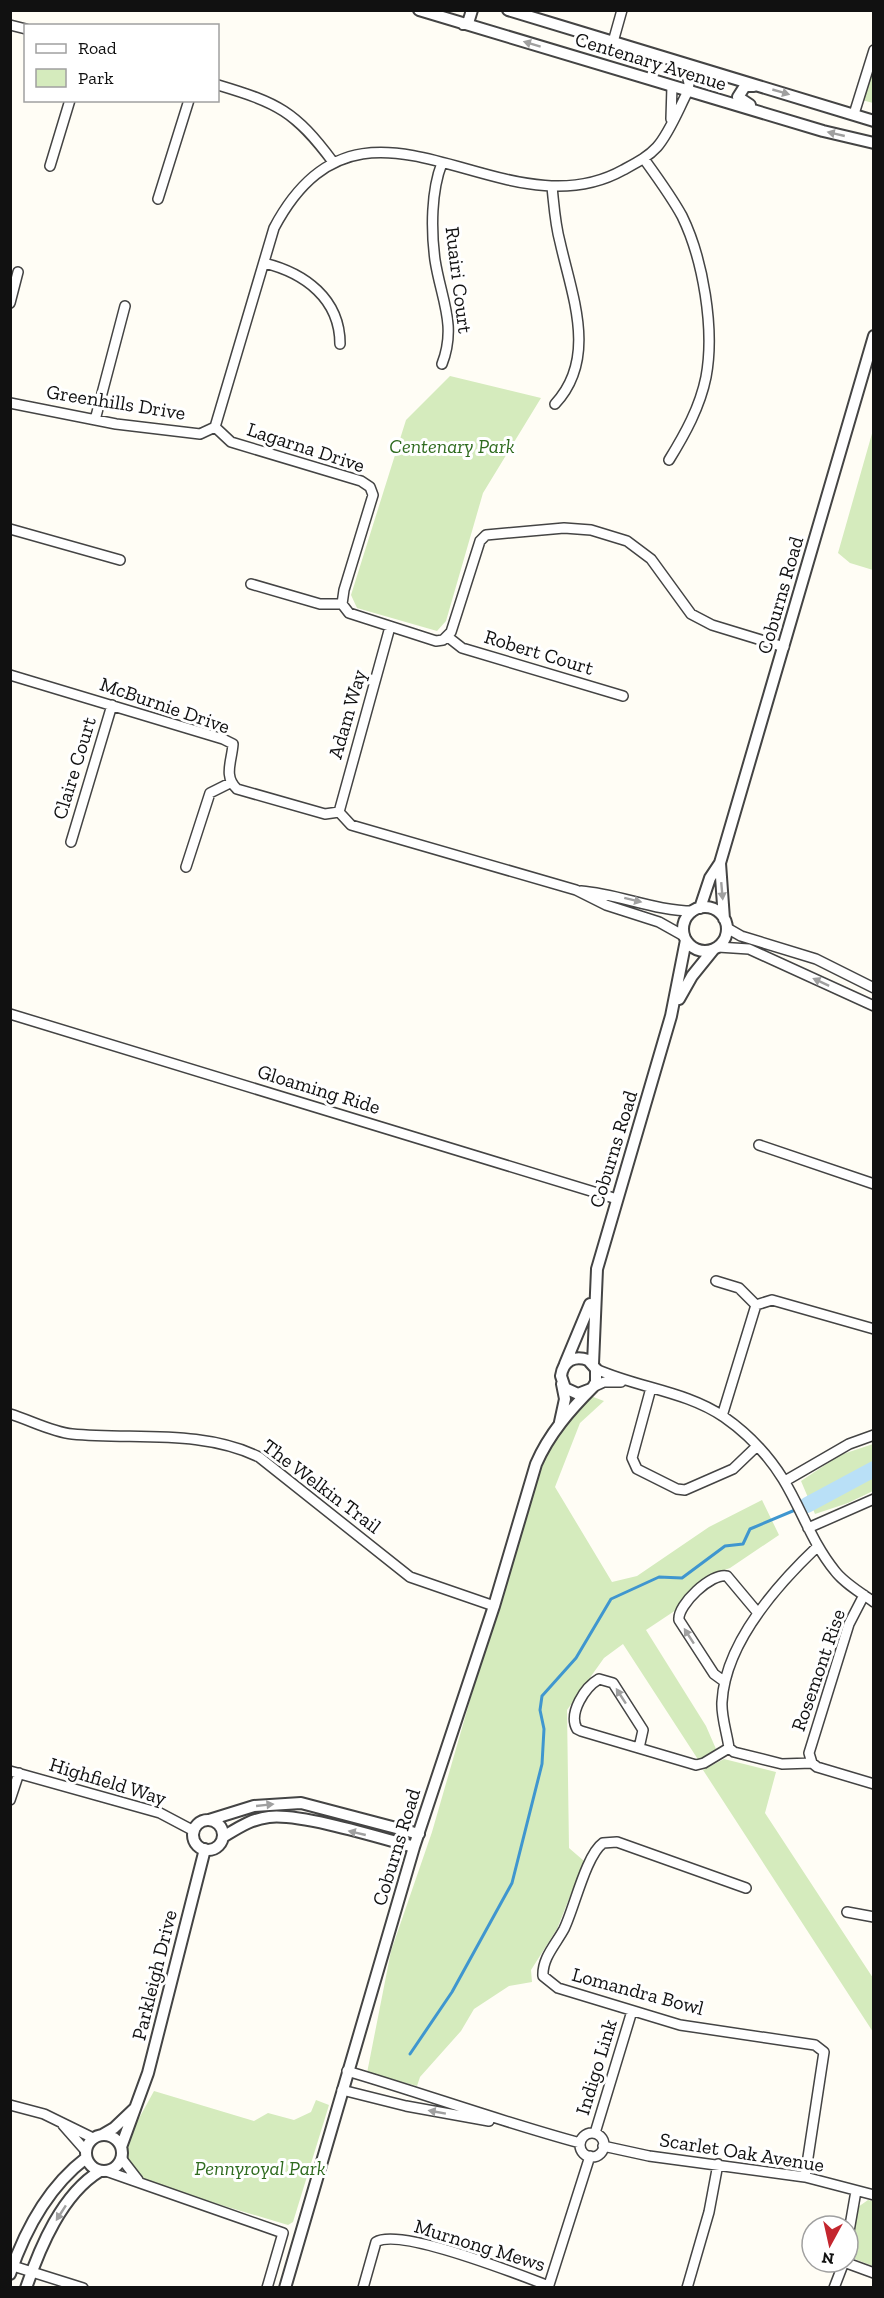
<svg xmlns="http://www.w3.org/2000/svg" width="884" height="2298" font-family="'Zilla Slab',serif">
  <rect width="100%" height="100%" fill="#fffdf5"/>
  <path fill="#d5ebbd" d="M873 62V103L862 100Z
    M450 376 541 398 483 493 446 621 437 631 357 608 351 595 406 420Z
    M873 430V570L850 563 838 553Z
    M588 1395 604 1401 580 1423 555 1487 612 1582 637 1576 709 1527 762 1500 779 1535 730 1568 711 1575 673 1612 646 1630 706 1726 716 1749 699 1761 623 1644 604 1658 567 1710 569 1848 584 1861 557 1929 531 1970 532 1982 509 1986 474 2009 461 2031 420 2077 417 2086 367 2073 391 1951 432 1832 539 1461Z
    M873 1444V1491L848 1503 815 1514 801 1481 840 1455Z
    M724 1759 776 1772 765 1813 873 1978V2032L703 1770Z
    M154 2091 254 2121 268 2113 294 2120 311 2112 316 2100 329 2105 293 2222 288 2225 141 2181 126 2162V2142Z
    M868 2200 873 2201V2266L852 2258 849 2248 858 2207Z"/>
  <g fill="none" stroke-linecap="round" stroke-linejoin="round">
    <path stroke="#3f96cf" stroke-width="3" d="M410 2054 452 1992 512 1883 542 1764 544 1729 540 1710 542 1696 576 1658 611 1599 659 1577 682 1578 725 1546 743 1544 750 1529 807 1505"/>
    <path stroke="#b9e0f7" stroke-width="16" d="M807 1505 874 1469"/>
    <g stroke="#444" stroke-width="12">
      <path id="minor" d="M10 25 26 29
        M613 42 622 10
        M684 64 689 83 688 91C679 108 670 132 657 147 648 157 636 163 623 170 501 238 364 58 274 228L215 427 231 442 361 481 370 487 373 495 344 590 342 604 349 613 436 641 443 640 451 632 480 541 486 535 564 528 591 530 627 541 651 559 691 614 712 625 784 647
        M218 85C278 103 295 111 333 162
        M854 114 874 50
        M671 119 672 86
        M644 159C657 177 671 196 682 216 703 259 715 329 706 377 700 407 685 434 669 460
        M50 166 70 100
        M552 187C554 205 555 224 560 242 572 296 598 358 555 404
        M158 199 189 100
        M264 263C305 273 340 299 340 344
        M10 303 18 272
        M442 364C457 325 441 299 435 260 431 230 431 191 442 163
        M10 403 116 424 200 434 215 427
        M95 420 125 306
        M10 529 120 560
        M251 584 320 604H342
        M448 637 462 648 623 696
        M10 675 223 739 233 744C232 761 223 776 237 789L325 814 339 812
        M339 812 351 825 576 890 606 905 659 922 684 936
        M339 812 390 627
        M71 842 112 705
        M186 867 210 793 230 783
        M581 891C619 894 655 911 693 911
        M727 928 741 936 816 959 874 988
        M718 947 749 949 874 1006
        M10 1014 617 1199
        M759 1145 874 1184
        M716 1281 739 1288 756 1305
        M596 1369C638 1388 686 1391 724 1417 747 1433 768 1455 783 1479 802 1510 812 1543 835 1571 844 1583 861 1593 874 1602
        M593 1387 604 1382H621
        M651 1388 632 1458 637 1469 677 1489 685 1490 733 1469 757 1446
        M10 1414C30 1420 52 1432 72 1434 134 1440 201 1429 259 1457L410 1577 494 1606
        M722 1416 756 1305 772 1300 874 1329
        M785 1481 849 1444 874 1435
        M808 1528 874 1499
        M864 1595 849 1624 809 1753 812 1763 817 1767 874 1784
        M725 1682 714 1674 679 1620C677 1605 712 1572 727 1576L758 1613
        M639 1748 643 1730 613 1683 599 1679C585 1687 568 1713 577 1729L581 1731 696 1765 704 1763 729 1748C727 1733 721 1716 722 1702 725 1643 777 1585 817 1547
        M729 1748 734 1752 782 1764 812 1763
        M10 1771 160 1813 194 1831
        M10 1800 19 1773
        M746 1888 617 1842 603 1843C586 1855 574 1909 564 1929 556 1944 542 1958 543 1976L558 1988 680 2025 815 2045 824 2052 805 2177
        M847 1912 874 1917
        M347 2071C425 2094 502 2122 580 2143
        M342 2090 406 2106 489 2121
        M10 2105 44 2114 93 2138
        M63 2125 85 2150
        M595 2133 632 2011
        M580 2145a12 12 0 1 1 24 0a12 12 0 1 1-24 0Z
        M603 2146 649 2156 805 2177 874 2195
        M121 2158 138 2180
        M106 2171 283 2233 267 2288
        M848 2237 856 2191
        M844 2262 874 2273
        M13 2266 83 2288
        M363 2288 376 2242C400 2227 520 2275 549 2286
        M548 2288 590 2156
        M687 2288 709 2212 718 2164
        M834 2288 844 2262"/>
    </g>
    <g stroke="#444" stroke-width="14">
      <path id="tertiary" d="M419 10 823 131 874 143
        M508 10 874 121
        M463 24 468 23 472 10
        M750 105 738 97 745 86H754
        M720 863 724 919
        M683 929a22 22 0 1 1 44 0a22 22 0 1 1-44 0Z
        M700 908 710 878 720 863 874 336
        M679 999 692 976 713 950
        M565 1364 590 1304
        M593 1364 597 1269 671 1016 686 940
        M560 1422 565 1399 562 1384
        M209 1820 254 1806 301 1803 419 1834
        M193 1835a15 15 0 1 1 30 0a15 15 0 1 1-30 0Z
        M223 1837C238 1828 251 1819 269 1817 300 1813 381 1838 414 1847
        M86 2153a18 18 0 1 1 36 0a18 18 0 1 1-36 0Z
        M102 2135 114 2128 135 2108
        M121 2147 148 2073 205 1849
        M10 2274C25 2230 48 2187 86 2158
        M26 2288C40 2247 62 2194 100 2171
        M285 2288 414 1847 494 1606 536 1464C549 1434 570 1410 593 1387L596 1382V1369L588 1360C574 1355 563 1361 561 1376L565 1388 578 1394 591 1389"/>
    </g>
    <use href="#minor" stroke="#fff" stroke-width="9"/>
    <use href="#tertiary" stroke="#fff" stroke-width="10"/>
  </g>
  <defs><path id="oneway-solid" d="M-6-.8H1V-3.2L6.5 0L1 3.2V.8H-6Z" transform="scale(1.5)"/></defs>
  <g fill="#a0a0a0">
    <use href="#oneway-solid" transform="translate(532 44) rotate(-163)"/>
    <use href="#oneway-solid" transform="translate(781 92) rotate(16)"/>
    <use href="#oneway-solid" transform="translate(836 134) rotate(-167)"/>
    <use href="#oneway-solid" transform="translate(722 891) rotate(85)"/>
    <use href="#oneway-solid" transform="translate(633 900) rotate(14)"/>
    <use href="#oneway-solid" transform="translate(821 982) rotate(-155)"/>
    <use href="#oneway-solid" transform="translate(689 1636) rotate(-123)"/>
    <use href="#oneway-solid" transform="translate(621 1696) rotate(-123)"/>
    <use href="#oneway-solid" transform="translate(265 1805) rotate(-6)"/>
    <use href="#oneway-solid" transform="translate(357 1833) rotate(-167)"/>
    <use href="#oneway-solid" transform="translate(437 2112) rotate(-170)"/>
    <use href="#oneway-solid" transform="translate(61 2213) rotate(123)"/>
  </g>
  <g text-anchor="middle" stroke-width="6" stroke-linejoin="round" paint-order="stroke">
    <g font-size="20" fill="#111" stroke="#fff">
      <text transform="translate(651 61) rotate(17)" y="7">Centenary Avenue</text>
      <text transform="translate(459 280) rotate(83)" y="7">Ruairi Court</text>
      <text transform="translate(116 402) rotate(9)" y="7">Greenhills Drive</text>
      <text transform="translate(306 447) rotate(18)" y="7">Lagarna Drive</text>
      <text transform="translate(780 595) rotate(-74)" y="7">Coburns Road</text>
      <text transform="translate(539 652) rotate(17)" y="7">Robert Court</text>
      <text transform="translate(165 705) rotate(19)" y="7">McBurnie Drive</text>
      <text transform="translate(347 714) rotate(-74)" y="7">Adam Way</text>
      <text transform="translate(74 768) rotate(-73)" y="7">Claire Court</text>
      <text transform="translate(319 1089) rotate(17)" y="7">Gloaming Ride</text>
      <text transform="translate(613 1149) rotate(-73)" y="7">Coburns Road</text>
      <text transform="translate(322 1486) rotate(37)" y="7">The Welkin Trail</text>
      <text transform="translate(818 1670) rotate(-71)" y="7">Rosemont Rise</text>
      <text transform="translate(108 1781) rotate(17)" y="7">Highfield Way</text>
      <text transform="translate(396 1847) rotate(-73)" y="7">Coburns Road</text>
      <text transform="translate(154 1975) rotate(-76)" y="7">Parkleigh Drive</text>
      <text transform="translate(638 1991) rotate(15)" y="7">Lomandra Bowl</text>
      <text transform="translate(596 2067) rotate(-73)" y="7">Indigo Link</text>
      <text transform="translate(742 2152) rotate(9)" y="7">Scarlet Oak Avenue</text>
      <text transform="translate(480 2245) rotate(17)" y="7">Murnong Mews</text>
    </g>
    <g font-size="20" font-style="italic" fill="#2f6b1f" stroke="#fff">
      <text x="452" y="453">Centenary Park</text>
      <text x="260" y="2175">Pennyroyal Park</text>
    </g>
  </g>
  <rect width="884" height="2298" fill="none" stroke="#111111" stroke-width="24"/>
  <rect x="24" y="24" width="195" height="78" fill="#ffffff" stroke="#a0a0a0" stroke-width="1.5"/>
  <rect x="36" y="44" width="30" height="9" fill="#ffffff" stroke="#a0a0a0" stroke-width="1.5"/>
  <text x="78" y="54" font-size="18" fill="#111111">Road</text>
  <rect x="36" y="69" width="30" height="18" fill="#d5ebbd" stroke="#a0a0a0" stroke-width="1.5"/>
  <text x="78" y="84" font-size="18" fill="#111111">Park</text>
  <g transform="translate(830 2244) rotate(188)"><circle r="28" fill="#ffffff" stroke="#a0a0a0" stroke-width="1.5"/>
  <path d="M0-4.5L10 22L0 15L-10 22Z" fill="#c4262e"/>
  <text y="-9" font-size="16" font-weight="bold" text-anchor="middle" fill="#111111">N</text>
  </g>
</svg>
